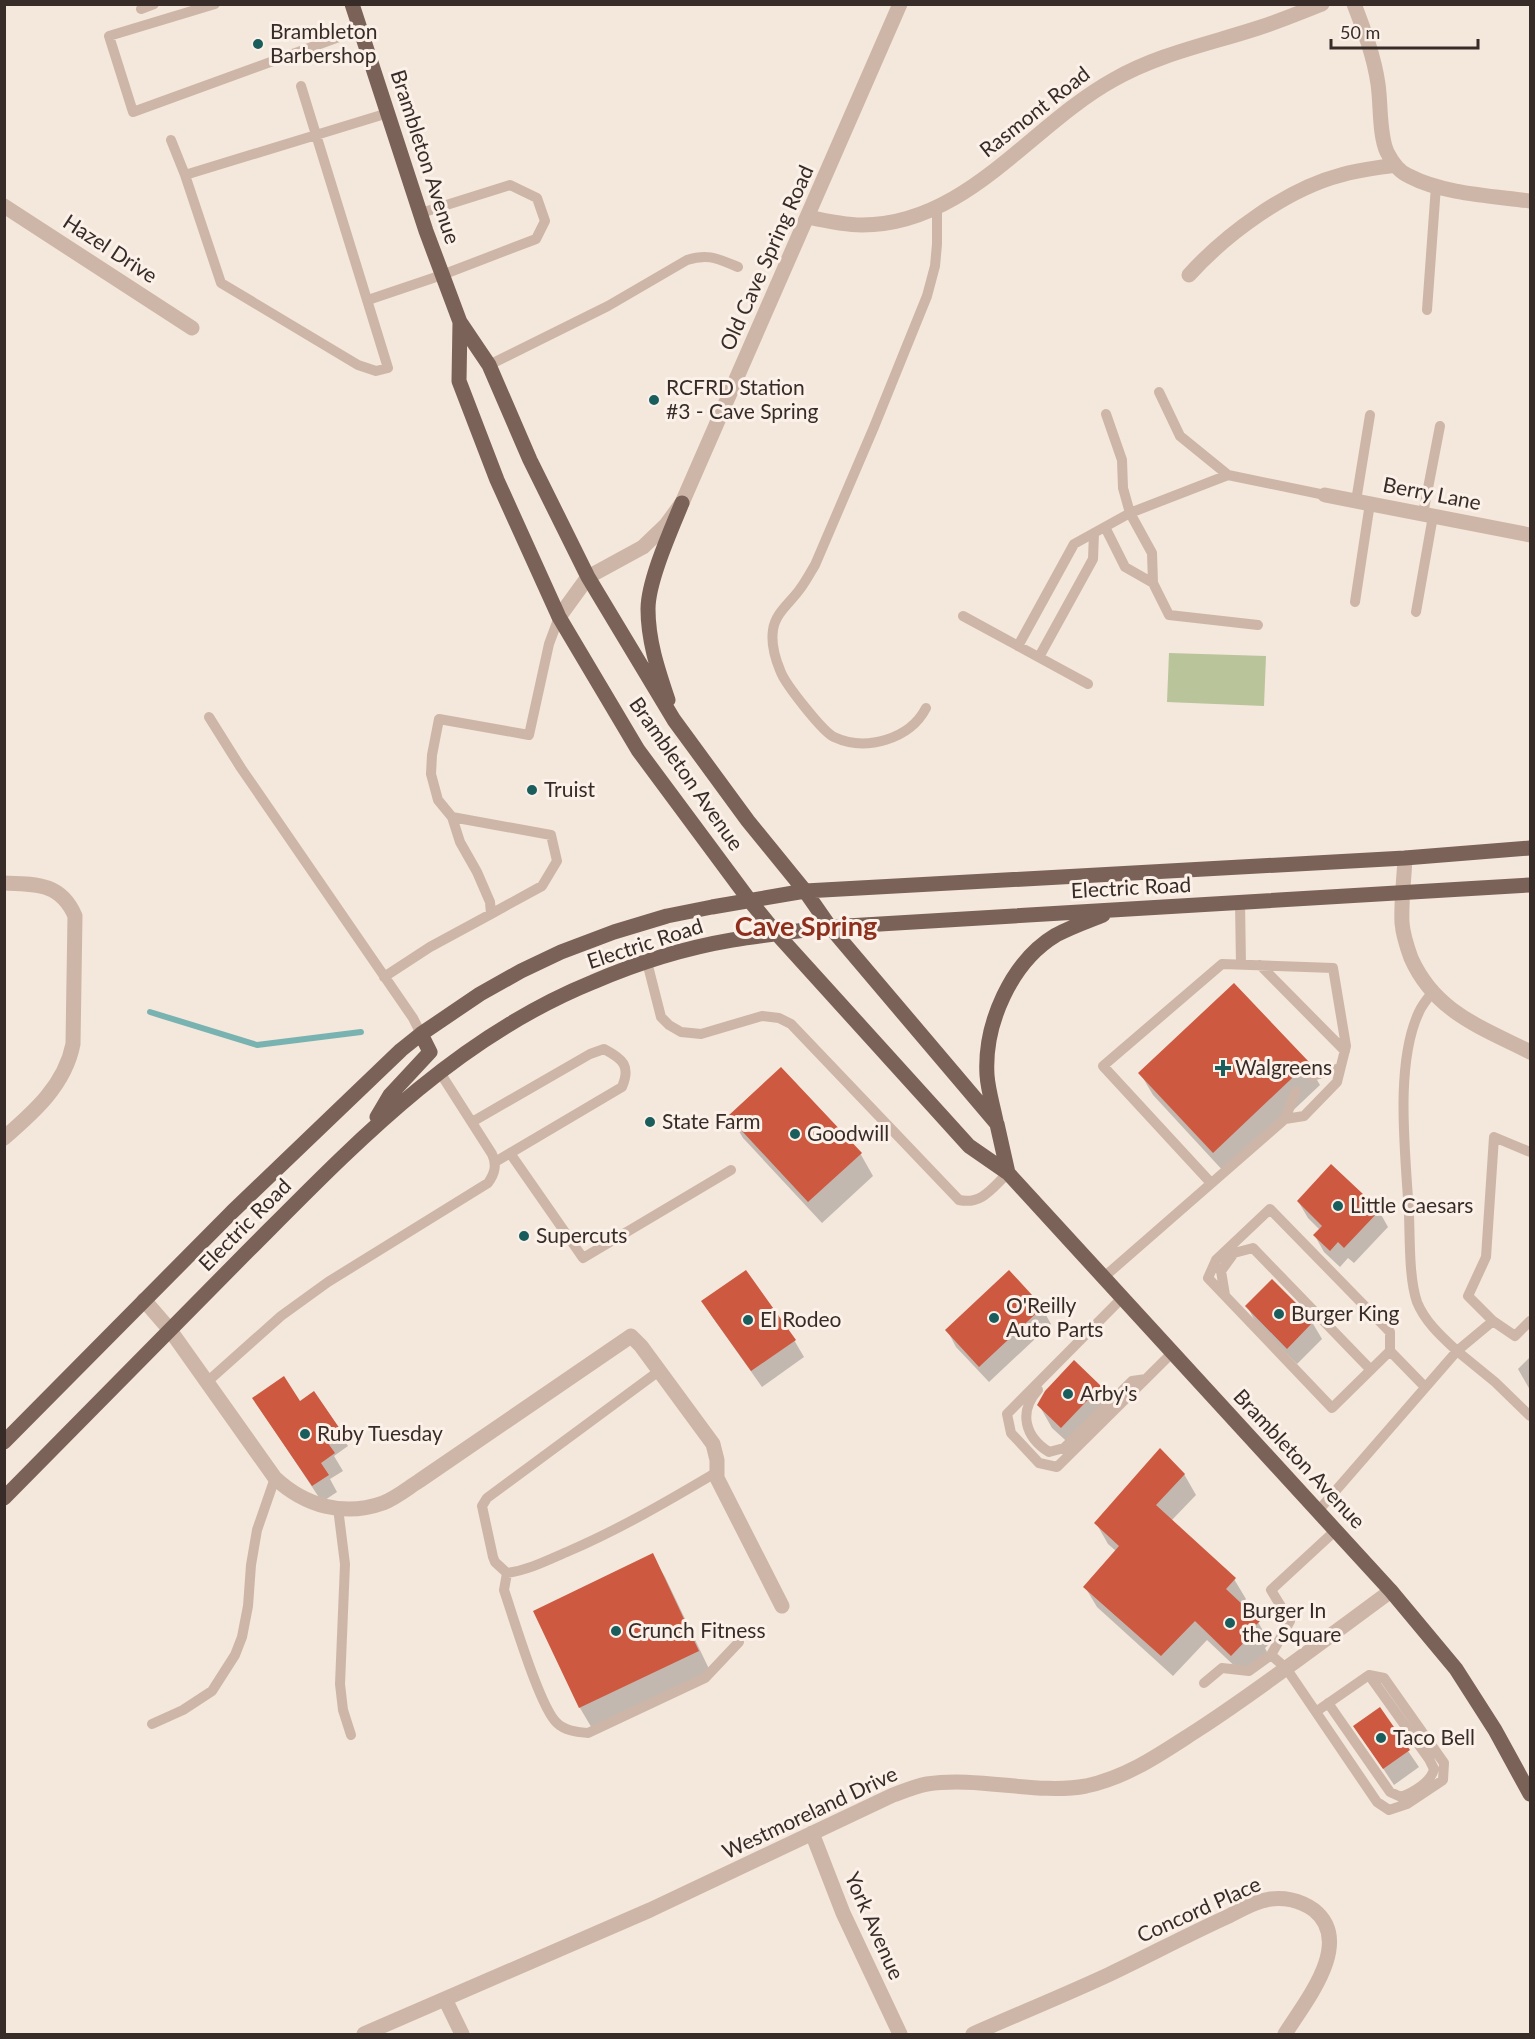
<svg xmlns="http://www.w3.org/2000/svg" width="1535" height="2039" font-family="Lato,sans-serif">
  <rect width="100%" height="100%" fill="#f4e7dc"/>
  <path fill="#b9c49b" d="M1169 653 1266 656 1264 706 1167 702Z"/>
  <path fill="#0003" d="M1307 1063 1320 1085 1226 1174 1153 1095 1140 1073Z
    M730 1116 860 1153 873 1176 822 1223 743 1138Z
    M1298 1201 1379 1211 1388 1227 1354 1263 1348 1258 1340 1267 1324 1252 1315 1236 1320 1230 1308 1218Z
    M703 1302 794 1340 804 1357 762 1387 713 1318Z
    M1247 1306 1312 1322 1322 1339 1297 1364 1256 1323Z
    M1042 1308 1051 1324 989 1382 956 1347 947 1330Z
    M1530 1357V1390L1518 1369Z
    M1100 1387 1113 1409 1075 1449 1052 1428 1039 1405Z
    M314 1393 348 1446 334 1456 343 1471 330 1479 337 1492 322 1502 254 1399 300 1403Z
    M1184 1474 1196 1495 1171 1521 1234 1579 1246 1599 1241 1605 1258 1622 1270 1643 1265 1648 1267 1652 1244 1675 1207 1640 1173 1676 1097 1607 1085 1587 1116 1551 1108 1544 1096 1523Z
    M652 1555 665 1577 711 1673 593 1730 580 1708 535 1612Z
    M1379 1709 1419 1767 1394 1785 1355 1726Z"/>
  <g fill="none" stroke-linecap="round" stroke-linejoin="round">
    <path stroke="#79b3b1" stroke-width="6" d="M150 1012 257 1045 361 1032"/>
  </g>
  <path fill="#cd5940" d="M1234 983 1309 1062 1213 1153 1138 1073Z
    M781 1067 862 1153 808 1202 728 1116Z
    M1331 1164 1380 1210 1344 1248 1338 1242 1330 1251 1313 1235 1322 1226 1297 1201Z
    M746 1270 796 1340 751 1371 701 1301Z
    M1009 1270 1043 1307 979 1367 945 1330Z
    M1272 1279 1314 1321 1287 1349 1245 1306Z
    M1074 1360 1101 1386 1061 1428 1037 1405 1045 1391Z
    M284 1376 300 1401 314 1391 340 1429 325 1439 335 1453 321 1463 329 1475 312 1486 252 1398Z
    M1160 1448 1185 1474 1156 1505 1236 1578 1226 1589 1260 1621 1254 1627 1256 1630 1231 1656 1195 1621 1161 1656 1083 1587 1119 1546 1094 1523Z
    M653 1553 699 1651 579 1708 533 1611Z
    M1380 1707 1410 1750 1383 1769 1353 1726Z"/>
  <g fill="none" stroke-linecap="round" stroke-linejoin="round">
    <path stroke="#cdb6a7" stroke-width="10" d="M215 4 109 36 133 112 361 29
      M141 9 154 4
      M301 86 388 368 376 371 358 365 221 283 185 175 388 113
      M171 140 185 175
      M368 300 442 275 536 239 545 221 537 198 510 185 421 213
      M1427 310 1436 186
      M489 365 608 306 687 260C709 253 718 259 738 267
      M1159 392 1180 436 1228 475
      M1106 414 1122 460 1123 488 1130 513 1152 553 1153 583 1169 615 1258 625
      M1356 501 1370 415
      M1423 514 1440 426
      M1105 527 1125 567 1153 583
      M1355 602 1370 503
      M1416 612 1433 516
      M963 616 1088 684
      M1018 646 1074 544 1130 513 1228 475 1325 495
      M1039 657 1093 559 1094 533
      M926 708C910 739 866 752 834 737 823 732 784 683 780 670 775 658 771 643 773 630 775 613 791 602 800 589 806 581 810 573 815 565L874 427 927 296 935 266 937 244V207
      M209 717 241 768 413 1018 421 1034
      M452 817 551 835 557 861 542 886 491 914
      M1240 903 1241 965
      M647 962 661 1017 669 1025 681 1032 701 1034 762 1016 779 1018 791 1024 959 1200C982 1205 992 1188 1008 1173
      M1260 965 1345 1051
      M384 977 430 947 491 914 490 902 477 872 460 842 452 817 438 800 431 774 432 755 439 719 529 735 549 644 559 617
      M1312 1076 1340 1068
      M1285 1119 1296 1091
      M472 1122 590 1054 604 1049C623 1059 631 1066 622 1087L495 1162
      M510 1153 583 1258 731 1170
      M1104 1277 1285 1119 1304 1116 1337 1082 1346 1046 1333 968 1222 964 1103 1066 1211 1183
      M1225 1295 1221 1271 1234 1253 1253 1248 1370 1369
      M1123 1297 1007 1414 1011 1433 1039 1463 1057 1467 1173 1352
      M1493 1321 1468 1296 1486 1257 1494 1137 1530 1152
      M1530 1321 1515 1336 1493 1321 1457 1351 1495 1382 1530 1416
      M1390 1351V1332L1270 1209 1216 1260 1208 1278 1332 1408 1390 1351 1425 1387
      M659 1371 487 1498 482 1506 493 1557 495 1562 507 1573C529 1570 548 1560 569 1551 620 1529 668 1501 717 1472
      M207 1382 281 1316 328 1282 488 1183C495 1173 497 1165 492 1154L439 1071
      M1038 1390C1018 1412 1025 1437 1049 1452L1064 1448 1132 1381 1146 1379
      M338 1508 345 1564 340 1684 343 1710 351 1735
      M1318 1511 1457 1351C1442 1337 1425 1322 1417 1302 1409 1279 1410 1240 1409 1215 1406 1157 1394 1065 1419 1012 1422 1005 1427 999 1432 993
      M507 1573 504 1590C513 1616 540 1708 557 1723 565 1731 578 1732 588 1733L705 1678 739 1642
      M1271 1655 1286 1668 1377 1802 1389 1810 1407 1804 1443 1780 1444 1763 1384 1678 1369 1675 1317 1711
      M1204 1683 1222 1668 1249 1671 1271 1655 1290 1621 1271 1590 1336 1530
      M1328 1703 1390 1792 1401 1797C1414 1792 1431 1782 1434 1769L1429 1759 1369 1675
      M152 1724 183 1710 212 1691 235 1655 242 1637 248 1606 251 1565 257 1530 275 1478"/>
    <path stroke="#cdb6a7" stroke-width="15" d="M1354 4C1364 30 1374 56 1378 84 1381 104 1379 135 1387 152 1392 162 1399 172 1409 176 1443 194 1493 196 1530 201
      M4 206 192 328
      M808 217C826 221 844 225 862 225 966 225 1030 126 1113 80 1158 54 1209 44 1258 28 1280 21 1301 12 1322 4
      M1189 275C1226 234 1287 189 1341 175 1358 170 1377 168 1395 165
      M1325 495 1530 535
      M1405 858C1404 880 1401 901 1402 923 1403 934 1407 947 1411 958 1435 1012 1481 1027 1530 1052
      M4 883C36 884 61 883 75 916L73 1044C65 1085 34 1112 4 1138
      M144 1300 170 1330 275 1478C305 1506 344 1517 383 1503 396 1498 408 1488 419 1481L631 1336 641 1346 713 1444 717 1460V1478L782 1606
      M812 1833 843 1913 900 2034
      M445 1999 462 2034
      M364 2034 650 1910 893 1795C904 1791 916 1786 927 1784 979 1776 1037 1795 1086 1786 1129 1777 1163 1752 1199 1729 1265 1686 1328 1637 1391 1591
      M973 2034C1018 2014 1065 1995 1110 1974 1150 1955 1189 1934 1229 1916 1240 1910 1254 1902 1266 1900 1282 1896 1300 1900 1314 1910 1355 1943 1304 2003 1285 2034"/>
    <path stroke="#cdb6a7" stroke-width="15" d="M559 617 588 577 643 547 666 525 682 503 900 4"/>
    <path stroke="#7b6258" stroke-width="15" d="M352 4 426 231 460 322 489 365 530 460 588 577 674 720 748 821 805 891 830 927 997 1124 1008 1173
      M460 322 459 381 497 480 559 617 638 750 750 901 777 934 969 1146 1008 1173 1391 1591 1456 1669 1495 1730 1530 1794
      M668 700C658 670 648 641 648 609 648 581 671 530 682 503
      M377 1117 390 1095 430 1052 421 1034
      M996 1121C993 1106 988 1090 987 1075 984 1024 1011 962 1056 935 1071 927 1088 921 1103 915
      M4 1442 232 1212 401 1050 421 1034 480 994 521 971 561 952 614 932 667 916 712 907 805 891 1405 858 1530 848
      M4 1498C83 1418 162 1338 241 1258 348 1151 450 1040 593 982 637 963 685 948 732 940 764 935 797 931 830 927L1530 885"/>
  </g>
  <g fill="#1a5d5d" stroke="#fbf1e9" stroke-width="2">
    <circle cx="258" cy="44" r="6"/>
    <circle cx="654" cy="400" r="6"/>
    <circle cx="532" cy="790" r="6"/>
    <path d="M1220 1059h6v6h6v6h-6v6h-6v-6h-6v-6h6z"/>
    <circle cx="650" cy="1122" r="6"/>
    <circle cx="795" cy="1134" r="6"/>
    <circle cx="1338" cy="1206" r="6"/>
    <circle cx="524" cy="1236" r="6"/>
    <circle cx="1279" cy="1314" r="6"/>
    <circle cx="994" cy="1318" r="6"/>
    <circle cx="748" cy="1320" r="6"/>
    <circle cx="1068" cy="1394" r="6"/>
    <circle cx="305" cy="1434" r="6"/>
    <circle cx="1230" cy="1623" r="6"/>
    <circle cx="616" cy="1631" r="6"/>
    <circle cx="1381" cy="1738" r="6"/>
  </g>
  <g text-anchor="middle" stroke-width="6" stroke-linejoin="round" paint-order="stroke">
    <g font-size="21" fill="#382c28" stroke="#fbf1e9" text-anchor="start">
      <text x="270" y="39">Brambleton<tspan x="270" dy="24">Barbershop</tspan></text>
      <text x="666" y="395">RCFRD Station<tspan x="666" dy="24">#3 - Cave Spring</tspan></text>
      <text x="544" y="797">Truist</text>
      <text x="1235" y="1075">Walgreens</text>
      <text x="662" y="1129">State Farm</text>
      <text x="807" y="1141">Goodwill</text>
      <text x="1350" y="1213">Little Caesars</text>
      <text x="536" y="1243">Supercuts</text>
      <text x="1006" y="1313">O'Reilly<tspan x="1006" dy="24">Auto Parts</tspan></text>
      <text x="1291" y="1321">Burger King</text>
      <text x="760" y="1327">El Rodeo</text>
      <text x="1080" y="1401">Arby's</text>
      <text x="317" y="1441">Ruby Tuesday</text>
      <text x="1242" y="1618">Burger In<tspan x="1242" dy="24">the Square</tspan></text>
      <text x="628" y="1638">Crunch Fitness</text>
      <text x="1393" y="1745">Taco Bell</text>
    </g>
    <g font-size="21" fill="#382c28" stroke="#fbf1e9">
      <text transform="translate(1035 112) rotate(-38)" y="7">Rasmont Road</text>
      <text transform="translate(425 157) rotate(72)" y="7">Brambleton Avenue</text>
      <text transform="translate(110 249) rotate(33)" y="7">Hazel Drive</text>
      <text transform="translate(767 258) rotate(-66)" y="7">Old Cave Spring Road</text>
      <text transform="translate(1432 494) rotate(11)" y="7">Berry Lane</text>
      <text transform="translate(686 774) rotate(55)" y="7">Brambleton Avenue</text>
      <text transform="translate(1131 888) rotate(-3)" y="7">Electric Road</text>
      <text transform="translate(645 944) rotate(-18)" y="7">Electric Road</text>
      <text transform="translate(245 1225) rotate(-45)" y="7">Electric Road</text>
      <text transform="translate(1299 1459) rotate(47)" y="7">Brambleton Avenue</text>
      <text transform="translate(810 1813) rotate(-25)" y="7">Westmoreland Drive</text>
      <text transform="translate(1199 1910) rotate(-24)" y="7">Concord Place</text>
      <text transform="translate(874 1926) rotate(66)" y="7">York Avenue</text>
    </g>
    <g font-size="27" font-weight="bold" fill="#8d2f1c" stroke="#fbf1e9">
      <text x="806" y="936">Cave Spring</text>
    </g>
  </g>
  <rect width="1535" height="2039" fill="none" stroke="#382c28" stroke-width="12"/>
  <path d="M1331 39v9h147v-9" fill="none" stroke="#382c28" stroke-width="3"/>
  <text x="1340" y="39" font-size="18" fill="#382c28" stroke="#fbf1e9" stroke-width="4.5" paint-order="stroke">50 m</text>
</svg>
